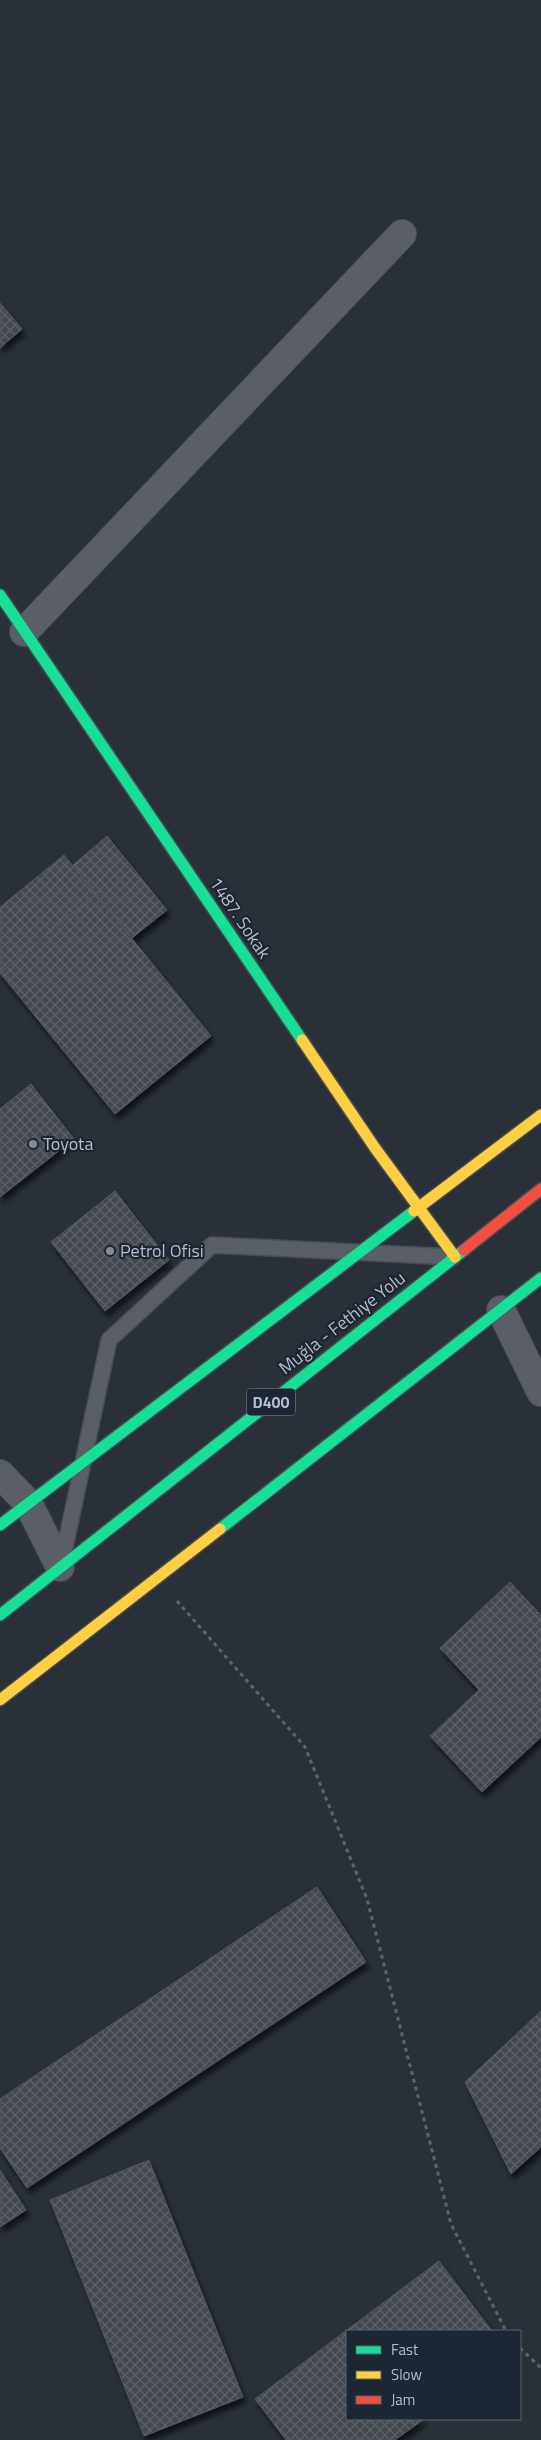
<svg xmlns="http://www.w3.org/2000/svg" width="541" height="2440" font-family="'Titillium Web',sans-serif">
  <defs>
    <pattern id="building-cross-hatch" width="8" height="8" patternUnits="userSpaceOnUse" patternTransform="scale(1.25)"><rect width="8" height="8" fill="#444950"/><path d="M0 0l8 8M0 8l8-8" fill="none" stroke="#5d6168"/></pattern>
    <filter id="shadow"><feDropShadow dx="3" dy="5.5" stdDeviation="2.5" flood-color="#0009"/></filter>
  </defs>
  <rect width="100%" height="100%" fill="#2a3038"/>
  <path fill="url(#building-cross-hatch)" stroke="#52575f" filter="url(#shadow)" d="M0 303 22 329 0 348Z
    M107 836 167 910 132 938 73 865Z
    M64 855 96 894 0 973V907Z
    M96 894 211 1036 115 1114 0 973Z
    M31 1084 74 1139 0 1197V1109Z
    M115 1191 169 1260 105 1311 51 1242Z
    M510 1582 541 1615V1737L482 1792 430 1736 479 1690 440 1648Z
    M317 1887 366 1962 27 2188 0 2148V2099Z
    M541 2011V2147L511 2174 465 2082Z
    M149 2160 243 2397 144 2436 50 2200Z
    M0 2170 26 2210 0 2227Z
    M439 2261 492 2331H347V2419H424L395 2440H286L255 2399Z"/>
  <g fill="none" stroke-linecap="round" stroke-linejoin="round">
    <g stroke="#484c53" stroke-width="18">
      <path id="lane" d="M61 1566 109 1340 212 1245 453 1257"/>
    </g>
    <g stroke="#484c53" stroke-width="30">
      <path id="street" d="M24 632 402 234
        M501 1310 541 1392
        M0 1474 28 1503 60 1567"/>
    </g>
    <g stroke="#484c53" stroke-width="14">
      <path id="fast" d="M0 595 302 1040
        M0 1525 414 1211
        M220 1529 541 1278
        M0 1615 464 1250"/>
    </g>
    <g stroke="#484c53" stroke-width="14">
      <path id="slow" d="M302 1040 375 1148 455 1257
        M414 1211 541 1115
        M0 1700 220 1529"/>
    </g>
    <g stroke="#484c53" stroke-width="14">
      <path id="jam" d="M464 1250 541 1189"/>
    </g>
    <path stroke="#5d636a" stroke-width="3" stroke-dasharray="4 4" stroke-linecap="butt" d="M177 1601 305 1747 367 1899 451 2224 506 2331
      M520 2348 541 2368"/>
    <use href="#lane" stroke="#5a5e66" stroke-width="15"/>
    <use href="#street" stroke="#5a5e66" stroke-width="28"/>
    <use href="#fast" stroke="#16e098" stroke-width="11"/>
    <use href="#slow" stroke="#ffcf43" stroke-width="11"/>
    <use href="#jam" stroke="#f24e42" stroke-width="11"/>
  </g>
  <g fill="#848b96" stroke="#1d2633" stroke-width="2">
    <circle cx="33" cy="1144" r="5"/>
    <circle cx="110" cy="1251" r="5"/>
  </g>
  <g text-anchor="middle" stroke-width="4.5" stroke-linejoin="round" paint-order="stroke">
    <rect fill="#1d2633" stroke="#878f9c" stroke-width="1" x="247" y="1388.5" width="48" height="27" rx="4"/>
    <g font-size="16" font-weight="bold" fill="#b4bcc9">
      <text x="271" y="1408">D400</text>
    </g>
    <g font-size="18" fill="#b4bcc9" stroke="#1d2633">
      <text transform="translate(240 918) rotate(56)" y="6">1487. Sokak</text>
      <text transform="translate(342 1323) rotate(-38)" y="6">Muğla - Fethiye Yolu</text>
    </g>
    <g font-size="18" fill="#b4bcc9" stroke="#1d2633" text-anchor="start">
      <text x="43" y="1150">Toyota</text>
      <text x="120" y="1257">Petrol Ofisi</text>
    </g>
  </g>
  <rect x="346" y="2330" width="175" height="90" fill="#1d2633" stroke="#59626f"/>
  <rect x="356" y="2346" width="25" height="8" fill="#16e098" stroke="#59626f"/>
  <text x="391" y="2355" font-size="15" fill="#b4bcc9">Fast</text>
  <rect x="356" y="2371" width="25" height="8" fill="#ffcf43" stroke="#59626f"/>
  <text x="391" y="2380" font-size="15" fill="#b4bcc9">Slow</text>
  <rect x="356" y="2396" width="25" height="8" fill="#f24e42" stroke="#59626f"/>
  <text x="391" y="2405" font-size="15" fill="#b4bcc9">Jam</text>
</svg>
